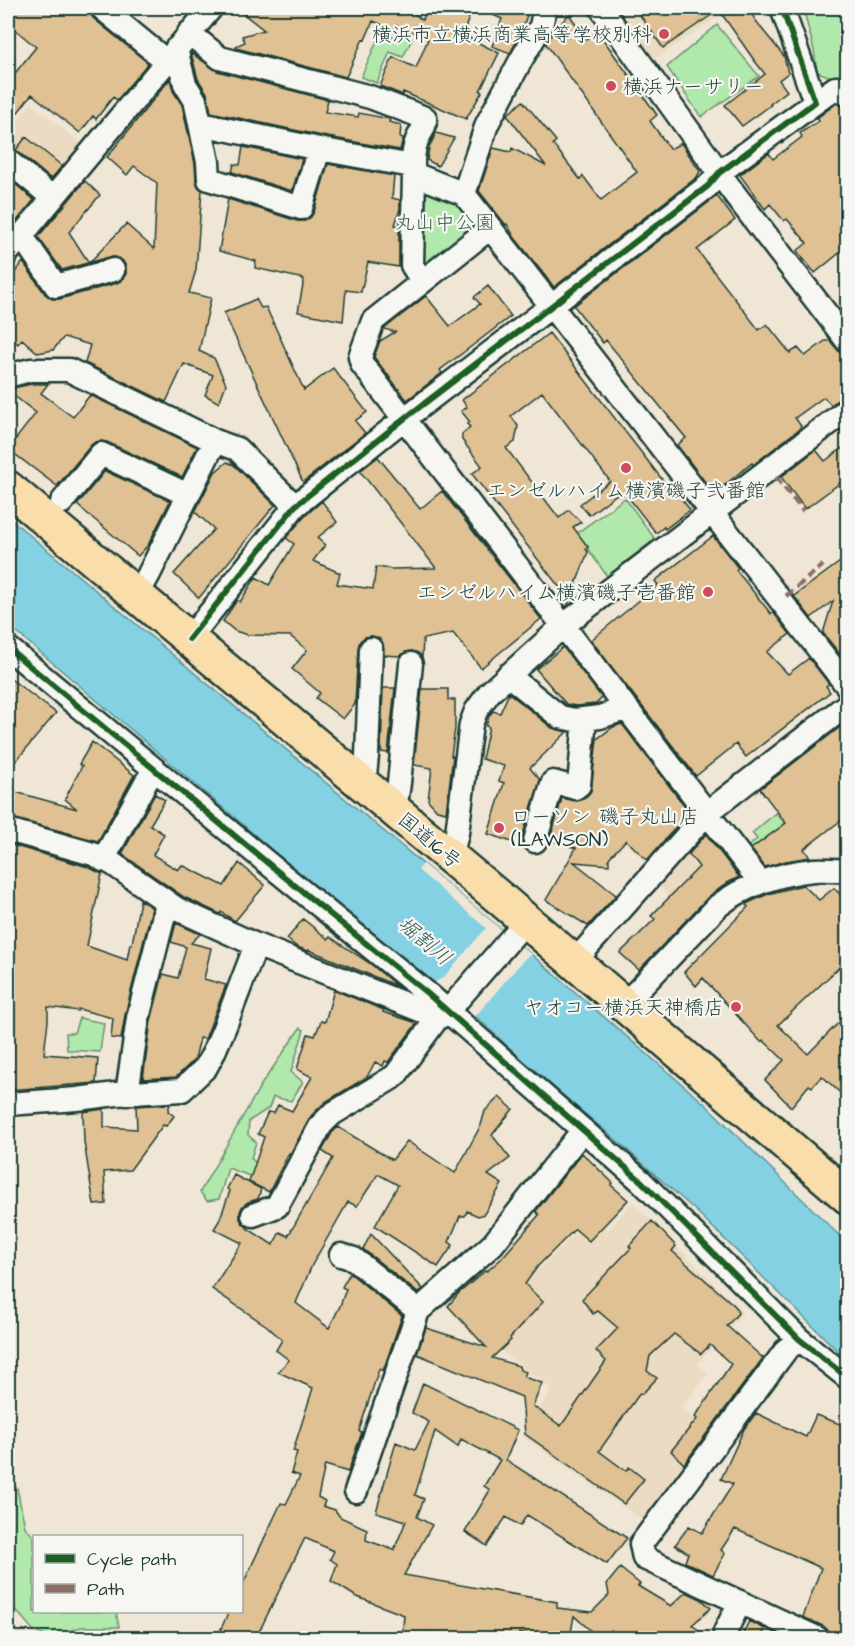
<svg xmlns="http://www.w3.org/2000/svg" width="855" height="1646" font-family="'Architects Daughter','Klee One',sans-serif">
  <rect width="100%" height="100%" fill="#efe6d6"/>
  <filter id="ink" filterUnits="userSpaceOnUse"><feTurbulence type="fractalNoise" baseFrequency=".0167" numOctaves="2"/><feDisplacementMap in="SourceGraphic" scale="12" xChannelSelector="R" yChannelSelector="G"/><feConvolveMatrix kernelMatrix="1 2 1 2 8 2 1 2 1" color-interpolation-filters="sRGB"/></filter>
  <g filter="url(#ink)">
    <path fill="#eadbc2" d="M618 8H732L653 60Z
      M31 103 84 146 65 169 27 137 11 155 8 152V131Z
      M684 850 717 894 691 921 655 881Z
      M633 1202 743 1313 697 1364 708 1374 681 1408 713 1435 647 1523 522 1436 552 1389 478 1333 591 1216 608 1231Z"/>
    <path fill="#b1e8ab" stroke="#689270" stroke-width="1.5" d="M803 8H847L848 80H840L817 72 814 50Z
      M717 25 759 76 701 117 667 67Z
      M381 32 397 38 401 33 412 39 403 57 390 52 377 83 361 77Z
      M420 182 457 193 482 227 421 276Z
      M625 498 655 539 607 576 587 548 588 547 577 533Z
      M776 813 788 827 772 834 746 853 744 850 757 839 752 833Z
      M79 1018 104 1023 100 1052 67 1050 66 1033H74Z
      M300 1028 304 1030 291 1072 303 1082 291 1101 273 1097 269 1108 249 1121 248 1135 256 1142 251 1158 258 1165 250 1176 228 1168 219 1199 207 1201 200 1192 261 1085Z
      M8 1477 17 1488 25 1527 34 1537V1612H116L119 1627H81L47 1638 33 1630 8 1601Z"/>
    <path fill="#83d1e2" stroke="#5b969c" stroke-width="1.5" d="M8 517 532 955 704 1103 847 1243V1360L696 1211 614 1138 531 1069 481 1021 314 888 241 823 8 625Z"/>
    <path fill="#efe6d6" d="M423 864 532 955 526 957 473 1019 432 984 444 977 486 928 418 870Z"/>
    <path fill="#dfc193" stroke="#1f3d34" stroke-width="1.5" d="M8 8H89L90 13 93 18 148 63 117 100 113 97 96 119 93 116 80 133 32 94 8 125V82L36 47 12 27 14 25 8 20Z
      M236 8H404L411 11 422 20 428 8H472L463 35 499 53 480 91 482 92 466 119 403 92V95L380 86 393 57 416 68 428 39 396 25 394 30 373 21 365 40 363 39 346 77 236 48V46L245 42 242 36 264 30Z
      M477 8H530L518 39 510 53 492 46 502 19Z
      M635 8H747L762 29 784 56 788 73 779 80 787 91 770 104 771 105 742 126 725 105 765 74 754 60 719 10 663 48Z
      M569 14 586 39 598 32 657 115 650 121 670 149 681 143 700 171 697 177 554 287 515 238 507 224 506 225 479 191 493 148 511 152 512 148 546 166 507 115 523 101 556 141 553 144 580 179 583 176 601 200 637 172 546 44 552 34Z
      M191 53 217 71 328 100 325 112 358 117 359 113 390 119 389 122 401 125 400 137 403 138 400 150 322 136 211 112 207 93 198 79Z
      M170 79 173 91 182 105 195 164 196 180 198 187 202 190 196 270 189 293 211 298 199 351 214 358 226 384 219 403 205 395 213 375 184 364 166 402 85 363 90 345 64 337 53 350 38 353 22 339 18 344 8 335V281L23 262 45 294 52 299H60L117 283 122 280 126 274V267L123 261 116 257H109L62 270 38 237 85 181 100 195 69 232 89 263 126 224 154 249 157 183 134 166 127 175 107 157Z
      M837 103 848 114V246L815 273 797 251 807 243 787 219 784 221 770 204 765 209 740 175 769 153 773 159 802 137 800 133 819 121 817 118Z
      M436 133 454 138 438 166 427 160 429 148Z
      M26 137 62 166 51 179 16 150Z
      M243 147 302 159 292 191 232 172 234 164 240 165Z
      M328 164 394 176 392 198 400 200V209L395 225 399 226V267L368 262 361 292 346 290 343 321 298 312 304 279 255 268 256 261 219 251 228 199 297 221H305L311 217 314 212Z
      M8 178 34 200 16 222 8 216Z
      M717 196 735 220 697 250 759 330 767 324 790 353 798 348 805 356 825 341H830L848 362V396L840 398 831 405 824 397 795 418 801 426 799 429 753 465 752 463 716 492 712 491 677 445 686 438 606 340 603 343 574 306Z
      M488 286 511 316 464 352 440 370 442 373 407 400 374 357 380 341 395 332 384 329 426 296 450 326 480 304 474 297Z
      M256 299 261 308 266 307 304 390 333 368 367 412 355 421 365 433 303 482 224 313Z
      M549 333 671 491 674 489 690 510 665 529 664 527 656 533 625 493 620 496 617 494 589 515 580 504 610 481 542 392 511 416 518 426 515 442 506 448 559 518 569 510 581 522 573 527 588 547 586 549 588 552 568 605 566 607 562 602 560 588 472 474 482 466 462 440V434L470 427 467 424 470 422 461 411 467 407 462 400Z
      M32 384H48L41 393 73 417 90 395 197 447 182 477 107 442 100 441 95 442 91 445 57 486 8 449 36 413 8 391V389Z
      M848 444V477L805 509 781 477 816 450 825 461Z
      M378 457 420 509 442 491 541 619 481 668 453 633 423 639 422 657 418 653 412 651 405 652 400 656 384 655 383 643 379 638 372 636 365 637 360 641 358 648 355 704 343 719 316 698 320 693 292 669 307 650 290 636 248 635 235 631 223 621 237 600 240 602 256 577 269 585 294 544 286 538 305 516 322 501 337 522 317 538 325 545 313 561 340 573 337 584 373 589 376 567 391 569 436 568 360 471Z
      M227 462 234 465 275 505 199 598 174 574 214 529 195 512 215 472Z
      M105 471 170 501 148 545 138 556 77 505Z
      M713 536 738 568 736 570 771 614 773 612 790 634 767 652 788 674 809 658 829 684 826 686 830 692 746 757 736 744 696 776 591 640 658 585 655 581Z
      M840 562 843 566 848 565V664L823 633 833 601 811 618 794 596Z
      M563 647 602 698 596 704 576 706 566 704 536 669Z
      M8 677 56 713 16 761 8 754Z
      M383 688H395L388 753 381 752Z
      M422 689H448V700H455V728L451 756H453L446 812 437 810 428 800 432 768 414 765Z
      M509 693 552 728 567 732 530 768 540 780 522 838 515 836 512 842 488 834 504 783 499 781 504 766 482 759 489 727 486 726 489 716 493 711 500 713Z
      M848 721V815L804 849 810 857 786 861 765 867 751 849 786 823 760 789Z
      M622 724 689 812 647 860 626 840 609 858V865L574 862 616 895 588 926 546 900 576 848 550 840 562 798 578 801 587 796 591 791 597 739 613 727Z
      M92 742 134 775 98 841 8 817V790L77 809 65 799 82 766 79 764Z
      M155 794 165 800 150 825 164 834 153 855 178 870 182 865 224 886 239 863 265 885 235 921 221 912 220 914 184 897 122 854Z
      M706 834 739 877 729 882 708 897 639 970 620 953 655 919 651 916 699 867 689 854Z
      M8 844 88 867 102 874 87 946 127 960 130 944H132L140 900 152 908 125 1015 121 1039 111 1038 113 1018 78 1009V1011L48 1007V1021L44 1054 98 1058 96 1083 8 1090V1017L15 1016 8 983V972H12L9 932H8Z
      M803 885 819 900 834 888 848 902V959L778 1025 808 1054 848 1013V1100L822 1076 812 1087 809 1085 791 1107 765 1080 784 1060 763 1040 761 1042 703 978 696 986 684 972 748 907 746 904 768 894Z
      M303 919 328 939 330 937 372 965 397 986 309 950 308 951 297 947 287 939Z
      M176 923 200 934 191 943 211 948 204 979 226 985 205 1039 200 1038 195 1059 176 1077 143 1079 151 1021 163 974 178 978 186 947 171 942Z
      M334 990 384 1010 383 1012 417 1023 388 1062 385 1061 383 1066 375 1062 367 1077 325 1102 311 1116 290 1154 289 1153 269 1192 249 1182 264 1137 258 1134 268 1112 274 1113 278 1105 292 1111 312 1077 297 1069 308 1034 315 1036 321 1021 325 1022Z
      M499 1097 513 1109 492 1135 510 1158 488 1175 502 1184 484 1214 478 1216 467 1211 465 1216H460L449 1242 453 1245 438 1267 375 1226 398 1185 378 1174 357 1206 348 1202 312 1265 296 1303 329 1328 340 1306 346 1289 342 1287 350 1273 402 1316 383 1371 379 1369 359 1431 362 1432 348 1472 325 1465 318 1497 325 1501 323 1506 335 1510 340 1517 367 1529 366 1540 394 1550 406 1521 376 1512 396 1442 415 1450 429 1422 412 1413 423 1383 518 1430 506 1460 627 1538 607 1564 527 1515 520 1526 506 1517 487 1546 465 1532 490 1490 484 1486 500 1460 461 1439 458 1447 435 1431 415 1495 424 1499 417 1517 432 1525 404 1575 557 1602V1608L592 1612 609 1595 607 1584 620 1568 640 1584 638 1586 671 1606 686 1592 701 1599 711 1608 692 1625 709 1638H662L649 1631 644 1638H625L611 1630 606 1638H599L574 1616 570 1638H553L519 1633 518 1638H457L426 1633 428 1638H402L404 1615 355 1596 331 1581 337 1564 330 1559 334 1551 305 1538 256 1638H239L220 1631 229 1611H242V1586L281 1503 286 1504 300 1476 291 1473 297 1452 293 1451 313 1388 278 1372 289 1360 276 1350 282 1340 267 1326 212 1289 242 1243 214 1229 219 1221 230 1191 227 1189 234 1175 261 1189 258 1199 248 1202 242 1207 240 1212V1219L244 1225 247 1227V1228L273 1245 280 1232 288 1236 333 1158 322 1151 332 1133 338 1127 392 1160 407 1141 455 1173 481 1125 485 1111Z
      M170 1104 168 1111 174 1116 166 1126 163 1125 130 1170 104 1172 106 1204 94 1205 84 1142 83 1112 104 1109V1127L137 1129 136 1106Z
      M582 1153 613 1183 611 1185 628 1200 589 1241 575 1229 538 1266 525 1284 543 1302 510 1338 511 1340 492 1358 519 1366 520 1370 526 1372 524 1377 542 1383 533 1406 561 1426 606 1361 596 1351 618 1328 598 1311 593 1314 582 1299 631 1248 629 1246 652 1221 676 1246 672 1251 735 1306 738 1313 727 1326 763 1358 684 1464 671 1451 697 1419 695 1417 731 1364 710 1345 701 1354 674 1334 650 1356 647 1371 657 1378 642 1394 640 1393 599 1451 626 1471 629 1467 644 1479 624 1504 525 1434 522 1397 417 1354 426 1328 486 1347 448 1306 458 1294 486 1270 487 1271 501 1259 514 1244 539 1215 536 1211Z
      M371 1234 423 1289 418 1293 363 1249Z
      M756 1413 806 1437 816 1415 848 1427V1638H838L830 1634 828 1630 823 1626 803 1617 821 1568 735 1529 721 1550 725 1554 713 1575 685 1562 688 1553 675 1545 689 1526 702 1533 733 1484 721 1479 744 1429Z
      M749 1621 765 1629 761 1638H741Z"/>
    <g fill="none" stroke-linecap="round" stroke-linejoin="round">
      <g stroke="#1f3d34" stroke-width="27">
        <path id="minor" d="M102 8 166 61
          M601 8 733 192 848 342
          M782 8 815 102
          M189 33 220 58 370 97 425 118C426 127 420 133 417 140 413 150 412 164 414 174L464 194 848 687
          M176 49 185 84 195 100 208 162 209 179 301 208 319 149
          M201 124 319 149 412 166
          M8 161 53 198
          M414 174 412 265 422 281
          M464 194 487 124 521 60 541 26 545 8
          M490 228 373 321 360 357 362 364 760 882
          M21 235 56 286 113 270
          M8 252 211 8
          M8 376 30 370H69L215 441 237 449 295 506
          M62 502 101 454 188 495
          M137 596 149 574 215 441
          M189 639 295 506 404 419 708 186 719 173 835 88H840L848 95
          M8 648 276 870 428 994 641 1181 799 1339 848 1378
          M508 675 560 717 575 720 600 717 627 708
          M364 785 367 756 371 649
          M395 811 399 783 411 664
          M8 830 93 854 113 864 177 909 256 945 430 1014 446 1010
          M535 841 553 782 575 788 579 785 585 719
          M451 858 457 833 471 724 476 711 489 693 564 625 848 409
          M103 860 146 782 155 770
          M574 962 707 813 848 704
          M623 1006 718 906C745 885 781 873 814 870 825 869 837 871 848 870
          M127 1094 138 1018 167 903
          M8 1104 77 1099 116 1094 182 1090 206 1067 213 1054 225 1026 256 945
          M253 1215 277 1206 321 1125 332 1114 395 1076 436 1020 454 1004 526 921
          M341 1255 354 1259 418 1311
          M799 1339 786 1350 641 1544 644 1558 817 1638
          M356 1491 418 1311 493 1244 583 1130
          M728 1638 725 1632 740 1602"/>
      </g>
      <g stroke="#1f3d34" stroke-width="38">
        <path id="highway" d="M8 488 502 900 848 1197"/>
      </g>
      <use href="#minor" stroke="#f6f6f2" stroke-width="22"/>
      <use href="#highway" stroke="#f9ddab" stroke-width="33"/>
      <path stroke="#8d6e63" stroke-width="4.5" stroke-dasharray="9 4.5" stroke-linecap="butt" d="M776 477 803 511
        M786 596 823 565"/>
      <g stroke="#f6f6f2" stroke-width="10">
        <path id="cycleway" d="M189 639 295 506 404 419 708 186 719 173 815 102 782 8
          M8 648 276 870 428 994 641 1181 799 1339 848 1378"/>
      </g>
      <use href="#cycleway" stroke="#1b5e20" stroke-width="6"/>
    </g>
  </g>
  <g fill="#d1495b" stroke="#f6f6f2" stroke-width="2">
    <circle cx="664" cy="34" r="6"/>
    <circle cx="611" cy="86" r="6"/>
    <circle cx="626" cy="468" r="6"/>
    <circle cx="708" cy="592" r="6"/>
    <circle cx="499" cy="828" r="6"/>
    <circle cx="736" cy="1007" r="6"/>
  </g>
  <g text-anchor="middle" stroke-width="4.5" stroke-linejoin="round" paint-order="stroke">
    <g font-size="20" fill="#1f3d34" stroke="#f6f6f2" text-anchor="end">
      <text x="652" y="41">横浜市立横浜商業高等学校別科</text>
      <text x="623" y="93" text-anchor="start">横浜ナーサリー</text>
      <text x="626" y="497" text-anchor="middle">エンゼルハイム横濱磯子弐番館</text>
      <text x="696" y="599">エンゼルハイム横濱磯子壱番館</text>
      <text x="511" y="823" text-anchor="start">ローソン 磯子丸山店<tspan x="511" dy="23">(LAWSON)</tspan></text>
      <text x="724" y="1014">ヤオコー横浜天神橋店</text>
    </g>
    <g font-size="20" fill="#3c5f4c" stroke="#f6f6f2">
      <text x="445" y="229">丸山中公園</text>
    </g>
    <g font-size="20" fill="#1f3d34" stroke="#f6f6f2">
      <text transform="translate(430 840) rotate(40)" y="7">国道16号</text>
    </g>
    <g font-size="21" font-style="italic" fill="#335b57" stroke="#f6f6f2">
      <text transform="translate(425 941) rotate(40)" y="7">堀割川</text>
    </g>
  </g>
  <rect width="855" height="1646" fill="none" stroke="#f6f6f2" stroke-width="30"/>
  <rect x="15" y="15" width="825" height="1616" fill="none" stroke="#1f3d34" stroke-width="2" filter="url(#ink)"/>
  <rect x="33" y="1535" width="210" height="78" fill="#f6f6f2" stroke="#a0aca6" stroke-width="1.5"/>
  <rect x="45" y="1554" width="30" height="9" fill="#1b5e20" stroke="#a0aca6" stroke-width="1.5"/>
  <text x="87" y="1565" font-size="18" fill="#1f3d34">Cycle path</text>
  <rect x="45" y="1584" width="30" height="9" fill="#8d6e63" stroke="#a0aca6" stroke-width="1.5"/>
  <text x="87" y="1595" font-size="18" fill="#1f3d34">Path</text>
</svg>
